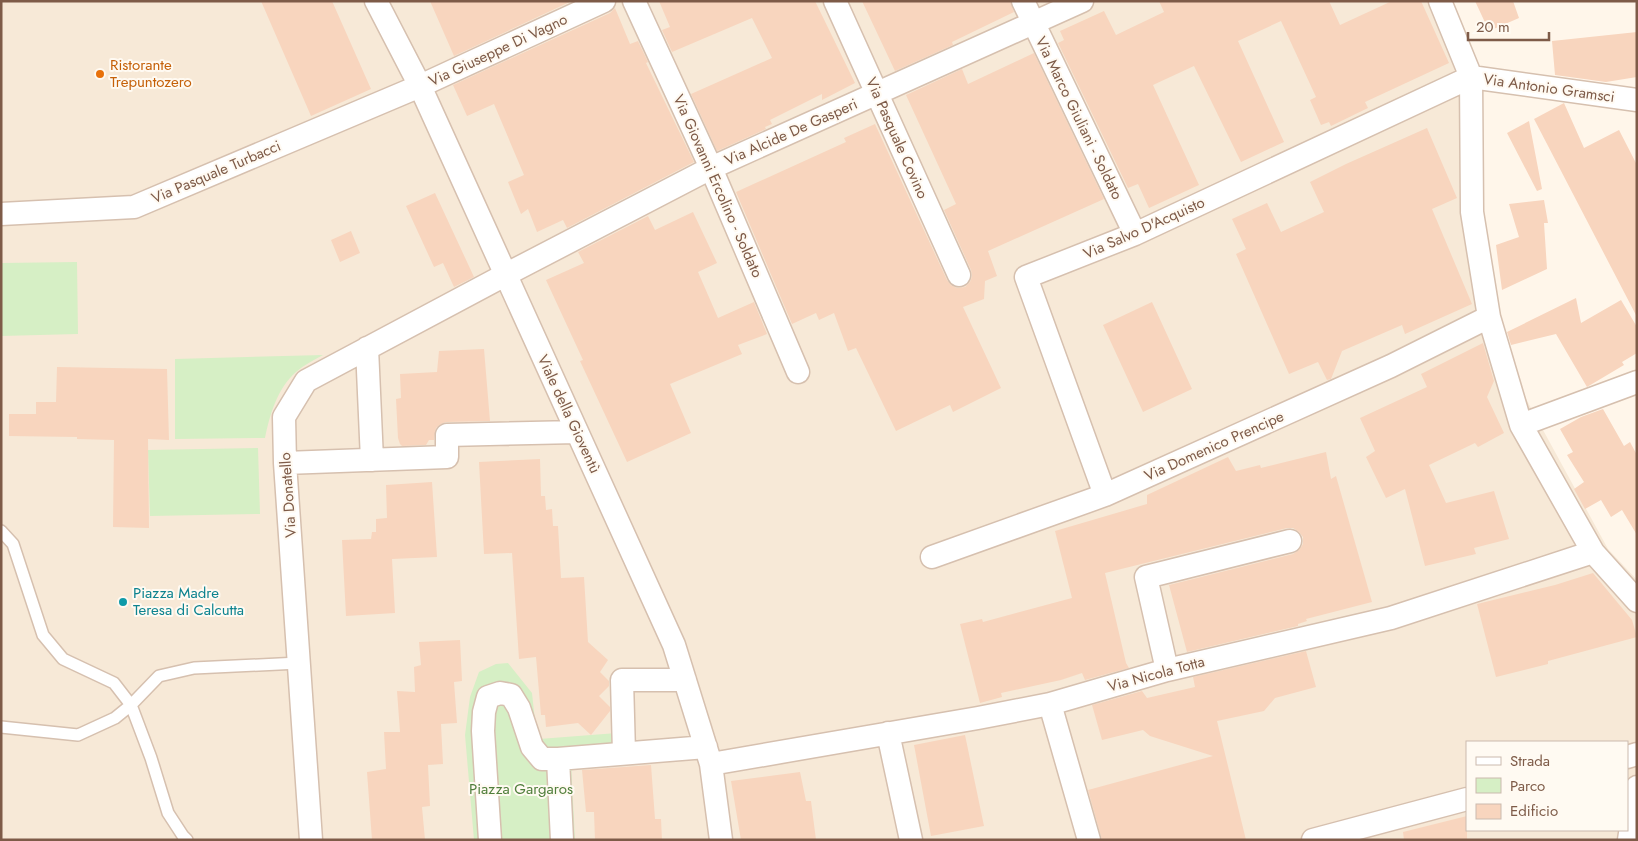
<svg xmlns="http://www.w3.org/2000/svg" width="1638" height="841" font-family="Jost,sans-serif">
  <rect width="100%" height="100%" fill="#fff6ea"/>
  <path fill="#f7e9d7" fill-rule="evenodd" d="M1 1H1449L1499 311 1525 397 1608 549 1637 580V840H1ZM1467 742H1627V830H1467Z"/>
  <path fill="#d6efc5" d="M77 262 78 334 1 336V263Z
    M323 355C314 360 304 365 296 372 277 389 270 414 265 438L175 439V359Z
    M258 448 260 514 150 516 148 450Z
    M508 663 532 693 536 730 539 739 617 733 619 757 571 763 575 840H474L465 735 470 697 479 672 496 664Z"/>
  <path fill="#f8d5be" d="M261 1H332L371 89 311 116Z
    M430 1H572L454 56Z
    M659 1H815L855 83 822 100V94L770 120 772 124 765 127 766 129 717 151 691 94 772 58 752 18 672 52 662 30 670 27Z
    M862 1H1010L1014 12 952 42 953 45 895 71Z
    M1159 1H1329L1340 25 1392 1H1421L1449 63 1365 102 1368 108 1331 126 1329 122 1321 125 1310 100 1316 97 1281 21 1238 41 1284 142 1241 162 1194 66 1153 85 1199 185 1149 208 1138 184 1128 188 1058 43 1064 40 1060 31 1104 11 1116 35 1164 12Z
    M1475 1H1513L1519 18 1489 31Z
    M615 8 630 44 638 41 648 62 646 63 694 162 567 228 563 220 537 232 528 209 521 214 508 182 524 175 494 104 467 116 453 85 610 13Z
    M1637 32V77L1606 82 1555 75 1552 41Z
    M1034 53 1104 199 988 251 997 276 985 281 984 299 963 307 1001 388 953 412 950 405 896 431 856 348 848 351 834 313 819 320 816 313 792 324 736 192 846 142 844 138 875 124 947 280 951 285 957 288 965 287 970 282 972 276 971 270 944 210 956 204 906 95 962 69 968 84Z
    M1564 103 1584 148 1619 130 1637 165V317L1534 119Z
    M1529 121 1542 189 1537 191 1507 133Z
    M1427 128 1457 198 1432 209 1472 304 1405 334 1402 325 1342 351 1331 379 1327 380 1318 362 1289 374 1236 254 1246 249 1232 219 1267 203 1281 232 1324 212 1310 182 1346 164Z
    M435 193 474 277 454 287 443 263 434 267 406 206Z
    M1544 200 1548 223H1544L1547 269 1502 290 1496 245 1519 237 1509 204Z
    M693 212 717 263 698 272 718 318 754 302 767 334 738 345 742 354 670 384 691 433 627 462 580 361 583 360 546 280 584 263 578 252 648 216 655 230Z
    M351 231 360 253 340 262 331 240Z
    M1576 298 1581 323 1621 300 1637 327V353L1622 362 1624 365 1587 387 1556 334 1511 345 1507 332Z
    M1152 302 1192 389 1143 412 1103 325Z
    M1483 343 1494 381 1487 397 1504 433 1478 447 1475 443 1429 465 1446 503 1494 491 1509 539 1474 548 1476 554 1425 566 1405 489 1386 498 1366 457 1375 451 1360 418 1427 387 1421 374Z
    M484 349 490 421 446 422 441 424 436 428 434 440H429L426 445 402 446 400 444 398 438 396 399 401 398 400 374 437 372 439 351Z
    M57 367 167 369 169 440 148 439 149 528 113 527 114 440 77 439V437L9 436V414H36V402H56Z
    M1603 409 1624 446 1630 442 1637 455V535L1622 510 1611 517 1601 500 1585 509 1574 489 1584 482 1567 455 1573 452 1560 429 1581 417Z
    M1326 452 1331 479 1336 476 1372 602 1306 619 1307 621 1298 624V626L1187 652 1169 585 1293 554 1299 550 1303 544V537L1299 532 1293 528H1287L1105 573 1126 663 1129 668 1085 680 1082 673 1061 680 1001 693 1002 697 980 703 960 624 982 619 983 622 1072 598 1055 531 1147 504V495L1228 457 1236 471 1260 465 1261 468Z
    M540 459 541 496H545L546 510 552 509 553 526H558L561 578 584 577 588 642 608 660 600 672 609 681V686L599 696 610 707V711L591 735 578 723 546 727 545 715H541L536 657 519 659 512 553 484 554 479 462Z
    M432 482 437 557 392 559 395 613 346 616 342 540 371 539 372 532H376V519L387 518 386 485Z
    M1593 573 1632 620 1637 637 1548 661V664L1496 677 1477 604 1555 585Z
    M460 640 462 681 454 682 457 723 441 724 443 764 428 765 430 806 422 807 425 840H372L367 772 386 769 384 732H400L397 691 415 692 414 667 421 665 419 642Z
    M1306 651 1316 687 1275 698 1264 711 1217 721 1246 840H1102L1088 790 1213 756 1150 736 1143 730 1102 740 1092 705 1142 691 1147 698 1195 687 1193 677Z
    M965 735 984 826 931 836 914 745Z
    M651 765 655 819H661L662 840H595L594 812H586L582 770Z
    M800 772 806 801H811L816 840H741L731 781Z
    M1467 816V840H1404L1403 832Z"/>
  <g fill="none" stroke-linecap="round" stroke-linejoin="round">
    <g stroke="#d6c0af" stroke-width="14">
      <path id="lane" d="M1 531 13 544 43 635 63 659 114 683 131 705 151 758 168 813 183 836 187 840
        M1 727 78 735 115 718 131 705 159 676 194 668 299 663"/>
    </g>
    <g stroke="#d6c0af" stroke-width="25">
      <path id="street" d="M376 1 420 86 674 645 711 764 721 840
        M634 1 711 168 798 372
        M835 1 959 275
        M1023 1 1135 234
        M1440 1 1471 77 1472 212 1489 317 1521 425 1593 552 1637 601
        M1471 77 1637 100
        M1 214 134 207 420 86 604 1
        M367 348 372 460
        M1521 425 1637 382
        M285 463 447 457V435L577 432
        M1105 495 1026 277 1135 234 1471 77
        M932 557 1105 495 1391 366 1489 317
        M1167 670 1146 577 1290 541
        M1050 704 1089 840
        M888 733 911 840
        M624 753 622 680H685
        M1627 757 1637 754
        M711 764 978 718 1050 704 1167 670 1391 618 1593 552
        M311 840 285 463 284 417 306 381 505 275 711 168 1082 1
        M490 840 483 731 484 712 488 697 500 693 511 695 519 708 532 747 542 759H558
        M562 840 558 759 706 747
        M1313 840 1467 799
        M1629 840 1637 787"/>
    </g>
    <use href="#lane" stroke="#fff" stroke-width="11"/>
    <use href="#street" stroke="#fff" stroke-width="22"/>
  </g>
  <circle fill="#e8710a" stroke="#fffaf2" stroke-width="2" cx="100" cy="74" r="5"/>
  <circle fill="#0f9aa8" stroke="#fffaf2" stroke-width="2" cx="123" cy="602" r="5"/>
  <g text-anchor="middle" stroke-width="4" stroke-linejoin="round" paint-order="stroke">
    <g font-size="15" fill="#7e5b48" stroke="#fffaf2">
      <text transform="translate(498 50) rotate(-25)" y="5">Via Giuseppe Di Vagno</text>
      <text transform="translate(1549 88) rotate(8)" y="5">Via Antonio Gramsci</text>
      <text transform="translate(1079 118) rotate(64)" y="5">Via Marco Giuliani - Soldato</text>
      <text transform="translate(791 132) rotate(-24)" y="5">Via Alcide De Gasperi</text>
      <text transform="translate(897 138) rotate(66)" y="5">Via Pasquale Covino</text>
      <text transform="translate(216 172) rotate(-23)" y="5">Via Pasquale Turbacci</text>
      <text transform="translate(718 186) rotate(66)" y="5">Via Giovanni Ercolino - Soldato</text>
      <text transform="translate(1144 228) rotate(-24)" y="5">Via Salvo D'Acquisto</text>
      <text transform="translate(569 414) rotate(65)" y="5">Viale della Gioventù</text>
      <text transform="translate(1214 446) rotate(-24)" y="5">Via Domenico Prencipe</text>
      <text transform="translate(288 495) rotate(-94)" y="5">Via Donatello</text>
      <text transform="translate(1156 674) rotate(-15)" y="5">Via Nicola Totta</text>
    </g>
    <g font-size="15" fill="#c56008" stroke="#fffaf2" text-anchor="start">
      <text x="110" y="70">Ristorante<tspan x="110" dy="17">Trepuntozero</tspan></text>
    </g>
    <g font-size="15" fill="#0d838f" stroke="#fffaf2" text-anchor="start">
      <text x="133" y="598">Piazza Madre<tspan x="133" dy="17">Teresa di Calcutta</tspan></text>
    </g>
    <g font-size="15" fill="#507f3c" stroke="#fffaf2">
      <text x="521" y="794">Piazza Gargaros</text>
    </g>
  </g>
  <rect width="1638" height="841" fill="none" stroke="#7e5b48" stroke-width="5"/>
  <rect x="1466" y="741" width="162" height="90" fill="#fffaf2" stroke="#cbbaae"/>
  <rect x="1476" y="757" width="25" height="8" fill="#ffffff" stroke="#cbbaae"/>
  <text x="1510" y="766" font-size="15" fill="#7e5b48">Strada</text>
  <rect x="1476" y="778" width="25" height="15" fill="#d6efc5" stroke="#cbbaae"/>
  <text x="1510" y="791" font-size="15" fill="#7e5b48">Parco</text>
  <rect x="1476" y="804" width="25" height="15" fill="#f8d5be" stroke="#cbbaae"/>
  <text x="1510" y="816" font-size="15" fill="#7e5b48">Edificio</text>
  <path d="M1468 32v8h81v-8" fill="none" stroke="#7e5b48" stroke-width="2.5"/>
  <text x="1476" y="32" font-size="15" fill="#7e5b48" stroke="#fffaf2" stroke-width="4" paint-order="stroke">20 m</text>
</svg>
